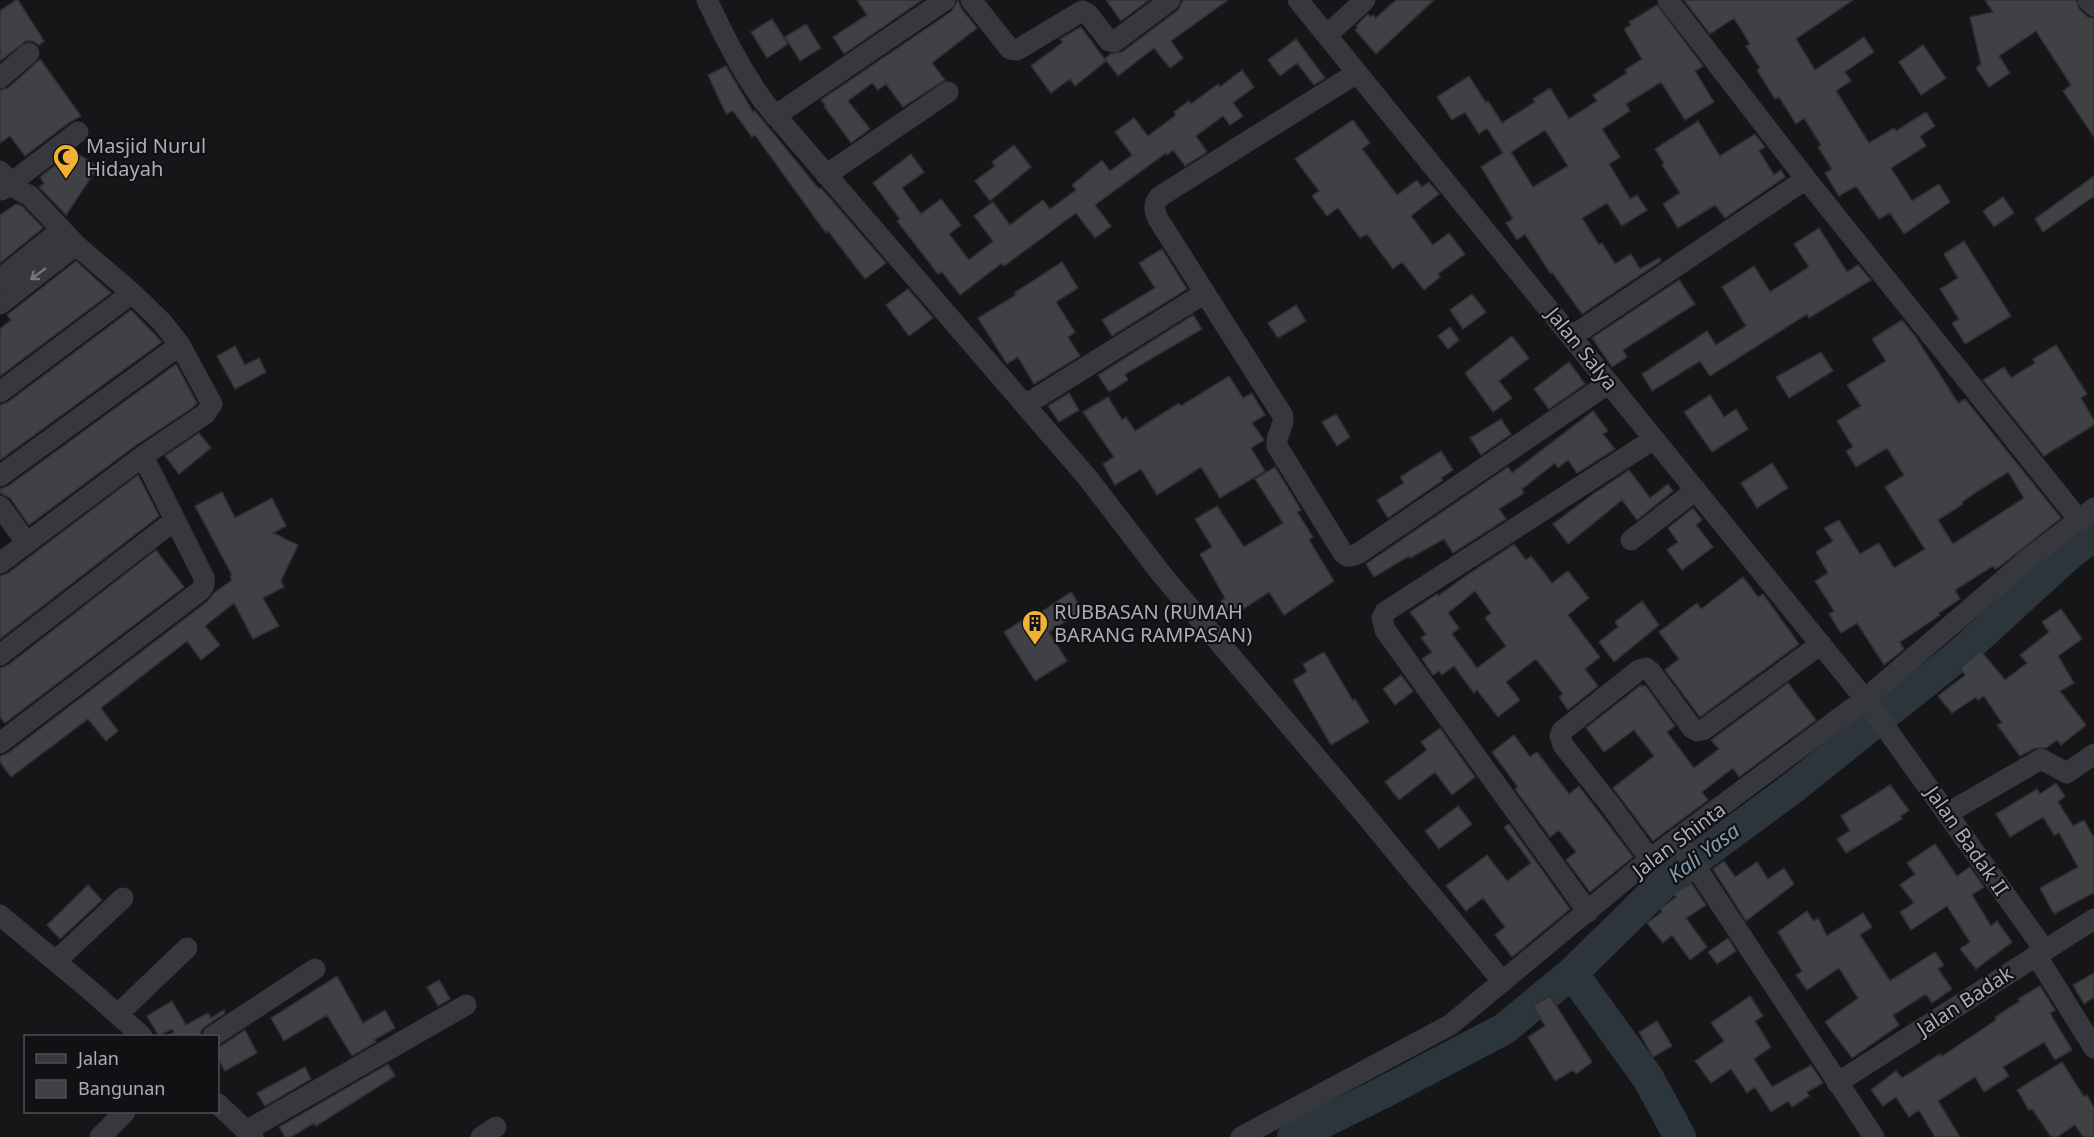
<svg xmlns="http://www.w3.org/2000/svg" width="2094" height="1137" font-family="'Noto Sans',sans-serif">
  <rect width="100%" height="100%" fill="#161618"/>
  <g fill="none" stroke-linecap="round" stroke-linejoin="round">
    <path stroke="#2c353c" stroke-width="32" d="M1572 973 1648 1078 1680 1137
      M1293 1137 1384 1092 1504 1029 1572 973 1665 882 1794 787 1959 655 2066 557 2094 535"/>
  </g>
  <path fill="#404145" stroke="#303034" stroke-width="1.5" fill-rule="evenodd" d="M16 0H18L44 41 39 45 33 41H26L0 61V11Z
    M857 0H922L844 54 833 37 867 15Z
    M958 0 961 8 977 28 932 63 945 80 903 107 886 84 878 90 872 83 848 101 870 129 851 143 824 106 825 105 821 100 952 11Z
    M1106 0H1149L1121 21Z
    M1183 0H1228L1171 41 1183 58 1170 68 1154 48 1118 76 1105 59 1110 54 1122 52 1178 10Z
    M1396 0H1434L1376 54 1355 30 1358 28 1356 26 1368 14 1370 17 1373 15 1376 18Z
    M1684 0H1853L1796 39 1815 70 1864 37 1874 52 1845 72 1851 81 1836 91 1869 143 1894 128 1896 131 1926 112 1935 126 1920 136 1926 146 1891 168 1912 201 1939 184 1950 202 1904 234 1890 213 1879 219 1856 186 1839 196 1825 173 1832 169 1818 147 1821 145 1804 118 1796 124 1779 97 1775 99 1757 70 1760 68 1746 46 1750 44 1734 18 1710 34Z
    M1985 0H2076L2079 9 2088 17 2094 18V137L2063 91 2071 85 2036 31 1999 56 2010 73 1989 87 1976 68 1981 64 1970 17 1993 12Z
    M1657 5 1703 66 1695 71 1714 102 1685 120 1661 82 1626 104 1630 111 1602 129 1620 157 1609 164 1630 199 1637 195 1647 210 1622 226 1607 203 1582 218 1599 245 1602 243 1615 264 1631 254 1640 269 1659 258 1661 261 1582 314 1552 272 1550 273 1525 234 1517 240 1506 223 1513 219 1481 167 1503 153 1487 128 1479 134 1465 112 1452 120 1437 97 1469 76 1486 103 1488 101 1502 123 1535 102 1533 99 1550 88 1569 119 1597 101 1593 95 1627 73 1625 70 1642 59 1624 29 1631 25 1629 22ZM1545 130 1568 166 1533 187 1511 152Z
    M772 19 788 44 767 58 751 32Z
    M806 24 821 48 800 61 785 37Z
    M1081 27 1106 61 1075 86 1070 79 1051 93 1031 66 1063 42 1060 39Z
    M1296 39 1325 78 1314 85 1297 63 1280 76 1268 60Z
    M1923 45 1946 78 1921 95 1899 62Z
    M40 59 81 116 70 122 25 156 10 136 0 143V90L8 88Z
    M726 66 753 112 755 111 819 189 821 188 886 263 865 279 828 231 826 233 755 135 752 137 733 111 726 114 708 75Z
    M1242 70 1254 87 1233 103 1243 116 1230 125 1223 116 1196 136 1207 152 1185 166 1173 150 1167 155 1166 153 1095 205 1111 226 1095 238 1076 213 1004 266 1002 263 960 295 942 272 938 274 897 221 900 219 873 183 911 154 924 172 902 188 921 214 941 199 961 225 949 234 969 260 993 241 974 216 993 202 1010 225 1043 200 1050 209 1076 190 1072 185 1102 160 1110 171 1132 155 1115 132 1134 118 1148 136 1176 115 1174 112 1189 101 1191 104 1218 84 1220 87Z
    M1353 120 1370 143 1362 149 1397 195 1417 180 1422 187 1429 182 1439 194 1411 216 1433 245 1449 233 1465 254 1438 274 1440 277 1424 290 1402 262 1393 269 1367 234 1360 238 1338 208 1327 216 1312 196 1319 191 1295 159Z
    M1698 121 1720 156 1755 134 1765 147 1759 151 1774 175 1781 170 1785 177 1725 218 1715 205 1678 228 1663 204 1680 193 1662 165 1664 163 1655 149Z
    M1014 145 1031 167 990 201 975 181 995 166 992 162Z
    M74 151 98 167 66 215 39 187 44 184 40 177Z
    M2094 176V196L2043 232 2035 219Z
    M2003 197 2014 213 1994 227 1983 211Z
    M16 204 22 206 43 228 0 263V215Z
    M1819 228 1847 272 1858 265 1871 280 1809 318 1807 314 1710 376 1700 361 1652 391 1642 374 1707 331 1716 345 1746 326 1722 287 1754 266 1770 292 1809 267 1794 244Z
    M1964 241 2011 316 1965 344 1952 323 1959 319 1940 289 1958 278 1944 254Z
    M1162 249 1187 289 1112 336 1102 320 1155 288 1139 263Z
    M76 261 111 293 0 376V329L11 320 7 315Z
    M1062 262 1078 288 1056 302 1075 332 1068 337 1080 356 1034 384 1018 357 1007 364 978 318 1016 295 1014 293Z
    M1679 280 1695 304 1623 350 1627 357 1612 367 1592 338Z
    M908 289 933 318 909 336 886 305Z
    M1472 294 1486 312 1463 329 1450 310Z
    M1296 305 1306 321 1278 338 1268 323Z
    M131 310 162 342 0 460V405L8 402Z
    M1193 315 1202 329 1125 374 1128 380 1109 392 1098 375Z
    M1902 320 1915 336 1958 403 1965 399 2061 518 1999 567 1995 569 1993 566 1955 590 1960 599 1939 613 1940 615 1900 642 1904 649 1884 665 1857 623 1841 633 1829 614 1834 611 1815 581 1828 573 1816 552 1833 541 1824 528 1839 520 1860 554 1879 543 1894 568 1925 549 1885 487 1904 475 1887 448 1856 467 1846 451 1853 447 1837 421 1861 406 1847 385 1886 361 1872 339ZM2008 472 2024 498 1953 544 1938 520 1963 504 1962 502 1978 491Z
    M1450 327 1459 340 1448 349 1438 336Z
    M1512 336 1529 358 1499 381 1512 398 1493 412 1465 373Z
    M2056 345 2087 394 2081 398 2094 420V425L2044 456 1983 380 2004 367 2011 378 2035 363 2033 359Z
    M235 346 245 365 259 358 266 372 235 389 217 356Z
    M1821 352 1833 371 1789 398 1776 377Z
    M1569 362 1585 384 1549 409 1534 389Z
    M176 364 197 403 192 408 135 446 29 525 10 498 0 493V489L8 486Z
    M1229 376 1243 398 1252 393 1265 415 1252 423 1264 440 1251 448 1265 471 1220 498 1201 467 1157 495 1141 469 1115 485 1103 464 1114 457 1083 412 1108 397 1122 420 1126 417 1135 431 1179 403 1181 406Z
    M1069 393 1079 410 1059 422 1048 406Z
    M1710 395 1724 417 1736 409 1748 429 1712 452 1684 412Z
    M1593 411 1608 431 1603 434 1615 449 1577 473 1568 460 1558 468 1555 463 1522 489 1524 493 1499 509 1506 519 1453 553 1444 539 1410 558 1409 556 1374 577 1366 564 1508 467 1512 473Z
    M1336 414 1350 437 1337 446 1322 422Z
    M1501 419 1511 434 1481 455 1470 438Z
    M199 433 211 448 179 474 165 456Z
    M1441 451 1453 470 1441 478 1443 480 1388 518 1377 500 1404 483 1400 477Z
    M1772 463 1788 488 1757 508 1741 483Z
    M1275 467 1301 510 1297 512 1313 537 1309 540 1334 581 1284 615 1269 592 1231 617 1221 601 1225 598 1200 554 1212 547 1195 519 1217 506 1244 547 1283 523 1255 479Z
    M1629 470 1650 498 1668 484 1673 491 1637 520 1622 500 1568 544 1553 524 1593 494Z
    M138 475 159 516 0 639V576L8 573Z
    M222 492 235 518 272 498 286 526 273 533 298 545 281 581 284 587 263 598 279 626 253 639 234 603 205 626 220 645 201 660 187 641 101 708 118 731 106 741 88 719 11 777 0 762V756L8 753 208 601 214 593 232 580 230 576 232 575 195 506Z
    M1693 508 1702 520 1696 525 1713 547 1682 570 1667 550 1678 542 1668 528Z
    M1514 544 1526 560 1531 556 1552 583 1568 571 1589 598 1568 615 1600 657 1585 669 1598 686 1568 710 1559 697 1563 694 1536 659 1506 682 1520 700 1498 717 1477 690 1474 693 1454 666 1442 675 1439 671 1433 675 1422 659 1432 652 1421 638 1426 634 1410 612 1437 594 1438 596 1467 575ZM1475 591 1491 613 1485 618 1506 646 1477 668 1452 634 1459 628 1448 613Z
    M156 550 184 587 5 723 0 717V668L8 665Z
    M1743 577 1758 597 1763 594 1799 644 1700 717 1665 670 1679 659 1659 632 1697 603 1701 609Z
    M1071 592 1083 610 1049 632 1067 661 1035 681 1004 632 1036 611 1038 614Z
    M1642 601 1659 625 1614 662 1599 642 1618 627 1615 622Z
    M2061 609 2082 639 2058 656 2074 683 2060 691 2086 725 2061 745 2057 740 2046 748H2035L2020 756 1997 725 2002 723 1984 696 1978 700 1976 697 1952 713 1938 696 1965 675 1960 668 1981 651 2005 680 2027 663 2020 655 2049 632 2042 622Z
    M1324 652 1353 701 1355 699 1369 722 1331 745 1293 680 1307 672 1303 664Z
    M1401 675 1413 691 1395 705 1383 689Z
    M1788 683 1816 720 1739 777 1733 768 1702 792 1708 800 1653 841 1613 788 1654 756 1634 730 1604 752 1586 728 1641 685 1642 687 1645 685 1675 726 1667 732 1694 768 1719 749 1711 740Z
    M1440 728 1475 777 1452 795 1435 772 1399 800 1385 782 1427 750 1421 742Z
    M1514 735 1530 757 1537 752 1569 794 1579 786 1633 857 1590 892 1566 860 1576 852 1559 830 1550 837 1515 789 1518 787 1492 752Z
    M2056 783 2065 796 2058 802 2073 826 2084 820 2094 838V895L2093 893 2054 914 2040 888 2078 867 2059 833 2054 835 2043 817 2010 837 1996 814 2037 789 2040 794Z
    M1890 785 1909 810 1901 816 1902 819 1846 853 1837 839 1850 831 1841 816Z
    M1458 806 1472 824 1439 849 1425 831Z
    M1509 824 1570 909 1512 957 1495 935 1505 927 1483 898 1466 911 1446 886 1487 855 1507 881 1531 863 1504 827Z
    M1935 844 1957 876 1970 867 1984 887 1972 895 1991 926 1997 921 2012 942 1976 969 1960 949 1970 942 1947 906 1911 930 1900 912 1914 903 1900 885 1915 874 1907 863Z
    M1724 861 1735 877 1757 862 1768 879 1784 868 1794 884 1746 921 1713 869Z
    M1691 883 1706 905 1686 918 1707 947 1690 960 1672 935 1663 943 1647 923 1662 912 1660 909 1676 897 1674 894Z
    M88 885 102 900 60 939 47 925Z
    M1807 911 1813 921 1818 918 1827 936 1863 913 1872 927 1860 935 1890 981 1935 952 1944 965 1938 969 1952 989 1932 1003 1926 994 1893 1015 1899 1025 1852 1058 1825 1022 1858 998 1839 968 1807 990 1796 975 1802 971 1778 932Z
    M1728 938 1736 951 1717 964 1708 952Z
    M2094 973V997L2084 1004 2073 985Z
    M337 976 363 1023 385 1010 395 1028 374 1040 376 1042 352 1056 327 1015 284 1041 271 1018Z
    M439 980 450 999 438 1006 427 987Z
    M2040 986 2055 1010 2050 1013 2072 1050 2055 1060 2044 1042 2003 1067 2009 1076 1984 1092 1975 1077 1938 1101 1960 1137H1935L1919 1110 1909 1117 1896 1097 1883 1106 1871 1090 1896 1071 1902 1078 1940 1054 1942 1056 1996 1020 1995 1017 2020 1001 2018 999Z
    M1550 996 1592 1062 1576 1074 1573 1070 1555 1081 1528 1037 1545 1026 1533 1006Z
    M1750 996 1763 1016 1755 1021 1771 1047 1754 1059 1772 1087 1811 1065 1823 1083 1807 1092 1809 1096 1792 1107 1788 1101 1771 1112 1755 1087 1747 1093 1731 1069 1711 1083 1695 1061 1724 1041 1711 1023Z
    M172 1001 186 1025 208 1013 211 1018 224 1010 225 1013 206 1026 201 1031 200 1036H167L174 1032 172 1029 159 1036 147 1016Z
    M1657 1021 1672 1046 1653 1057 1639 1032Z
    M245 1030 257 1053 225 1071 218 1058V1048Z
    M2062 1062 2084 1097 2087 1095 2094 1108V1137H2083L2075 1125 2057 1137H2051L2032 1109 2029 1110 2017 1090Z
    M388 1064 395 1076 316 1126 314 1123 291 1137H285L279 1127Z
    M305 1067 311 1079 265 1106 257 1093Z"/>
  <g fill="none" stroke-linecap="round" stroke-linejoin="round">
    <path stroke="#37383d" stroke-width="21" d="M707 0C724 36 741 70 764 102L1087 477 1163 576 1361 810 1503 982
      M971 0 1010 49 1017 50 1082 11 1088 14 1109 41 1114 42 1170 0
      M1298 0 1865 699 2044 949
      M1668 0 1806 179 2079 520
      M2088 0 2094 6
      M1327 35 1365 0
      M1357 73 1159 197C1153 205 1154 209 1158 219L1283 416C1285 427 1275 435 1277 446L1343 553C1348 558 1352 556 1359 553L1609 383
      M0 78 29 53
      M775 116 945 0
      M0 171 17 189 30 196 76 245 132 293 162 322 180 345 212 404 205 414 143 456 0 563
      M826 175 948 92
      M2 190 78 132
      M0 279 61 230
      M0 304 76 245
      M1571 337 1806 179
      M0 392 132 293
      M1025 405 1205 293
      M0 476 180 345
      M0 506 26 542
      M1631 540 1696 490
      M0 655 175 520
      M0 743 200 591 204 585V578L143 456
      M1948 813 2041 759 2067 773 2094 754
      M1678 840 1874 1137
      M1650 859 1608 802 1563 745 1560 736 1562 731 1639 670 1646 668 1651 672 1692 728 1697 731 1703 730 1821 644
      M1588 912 1385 630 1382 618 1385 612 1654 439
      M0 915 90 990 142 1036
      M2036 955 2094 1048
      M56 961 123 898
      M118 1014 187 948
      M213 1036 315 969
      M1837 1083 2094 919
      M218 1104 253 1137
      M246 1131 466 1005
      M100 1137 125 1112
      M481 1137 496 1127
      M1241 1137 1450 1025 1650 859 1865 699 2029 558 2094 508"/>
  </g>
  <defs><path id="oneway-shaft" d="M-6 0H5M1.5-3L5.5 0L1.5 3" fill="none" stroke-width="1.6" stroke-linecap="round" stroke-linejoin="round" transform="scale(1.5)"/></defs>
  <use stroke="#757881" href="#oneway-shaft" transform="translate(38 274) rotate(143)"/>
  <defs>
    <g id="mosque-pin" transform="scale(1.35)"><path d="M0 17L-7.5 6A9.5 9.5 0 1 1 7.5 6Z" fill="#f2b134" stroke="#111113"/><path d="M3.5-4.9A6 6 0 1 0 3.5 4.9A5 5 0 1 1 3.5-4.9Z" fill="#111"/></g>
    <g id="building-pin" transform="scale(1.35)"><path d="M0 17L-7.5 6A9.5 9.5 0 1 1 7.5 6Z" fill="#f2b134" stroke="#111113"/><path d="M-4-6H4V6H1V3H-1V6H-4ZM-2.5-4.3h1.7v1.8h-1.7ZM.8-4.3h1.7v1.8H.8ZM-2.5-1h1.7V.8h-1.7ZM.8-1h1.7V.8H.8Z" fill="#111"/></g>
  </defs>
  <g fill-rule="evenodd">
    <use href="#mosque-pin" x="66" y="157"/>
    <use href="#building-pin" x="1035" y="623"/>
  </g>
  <g text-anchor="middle" stroke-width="4.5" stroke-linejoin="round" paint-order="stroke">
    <g font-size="20" fill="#a8adb8" stroke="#111113" text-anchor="start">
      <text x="86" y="153">Masjid Nurul<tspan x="86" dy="23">Hidayah</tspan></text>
      <text x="1054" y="619">RUBBASAN (RUMAH<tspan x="1054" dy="23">BARANG RAMPASAN)</tspan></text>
    </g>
    <g font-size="20" fill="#a8adb8" stroke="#111113">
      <text transform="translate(1582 349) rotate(51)" y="7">Jalan Salya</text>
      <text transform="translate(1679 840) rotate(-37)" y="7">Jalan Shinta</text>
      <text transform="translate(1967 841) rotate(55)" y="7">Jalan Badak II</text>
      <text transform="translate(1965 1001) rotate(-33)" y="7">Jalan Badak</text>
    </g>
    <g font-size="21" font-style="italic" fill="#7f9bb3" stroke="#111113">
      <text transform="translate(1704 853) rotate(-37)" y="7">Kali Yasa</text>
    </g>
  </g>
  <rect x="24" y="1035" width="195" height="78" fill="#111113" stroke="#4d4f55" stroke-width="1.5"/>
  <rect x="36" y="1054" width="30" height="9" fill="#37383d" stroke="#4d4f55" stroke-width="1.5"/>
  <text x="78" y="1065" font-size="18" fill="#a8adb8">Jalan</text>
  <rect x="36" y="1080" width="30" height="18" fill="#404145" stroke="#4d4f55" stroke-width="1.5"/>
  <text x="78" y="1095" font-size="18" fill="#a8adb8">Bangunan</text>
</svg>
